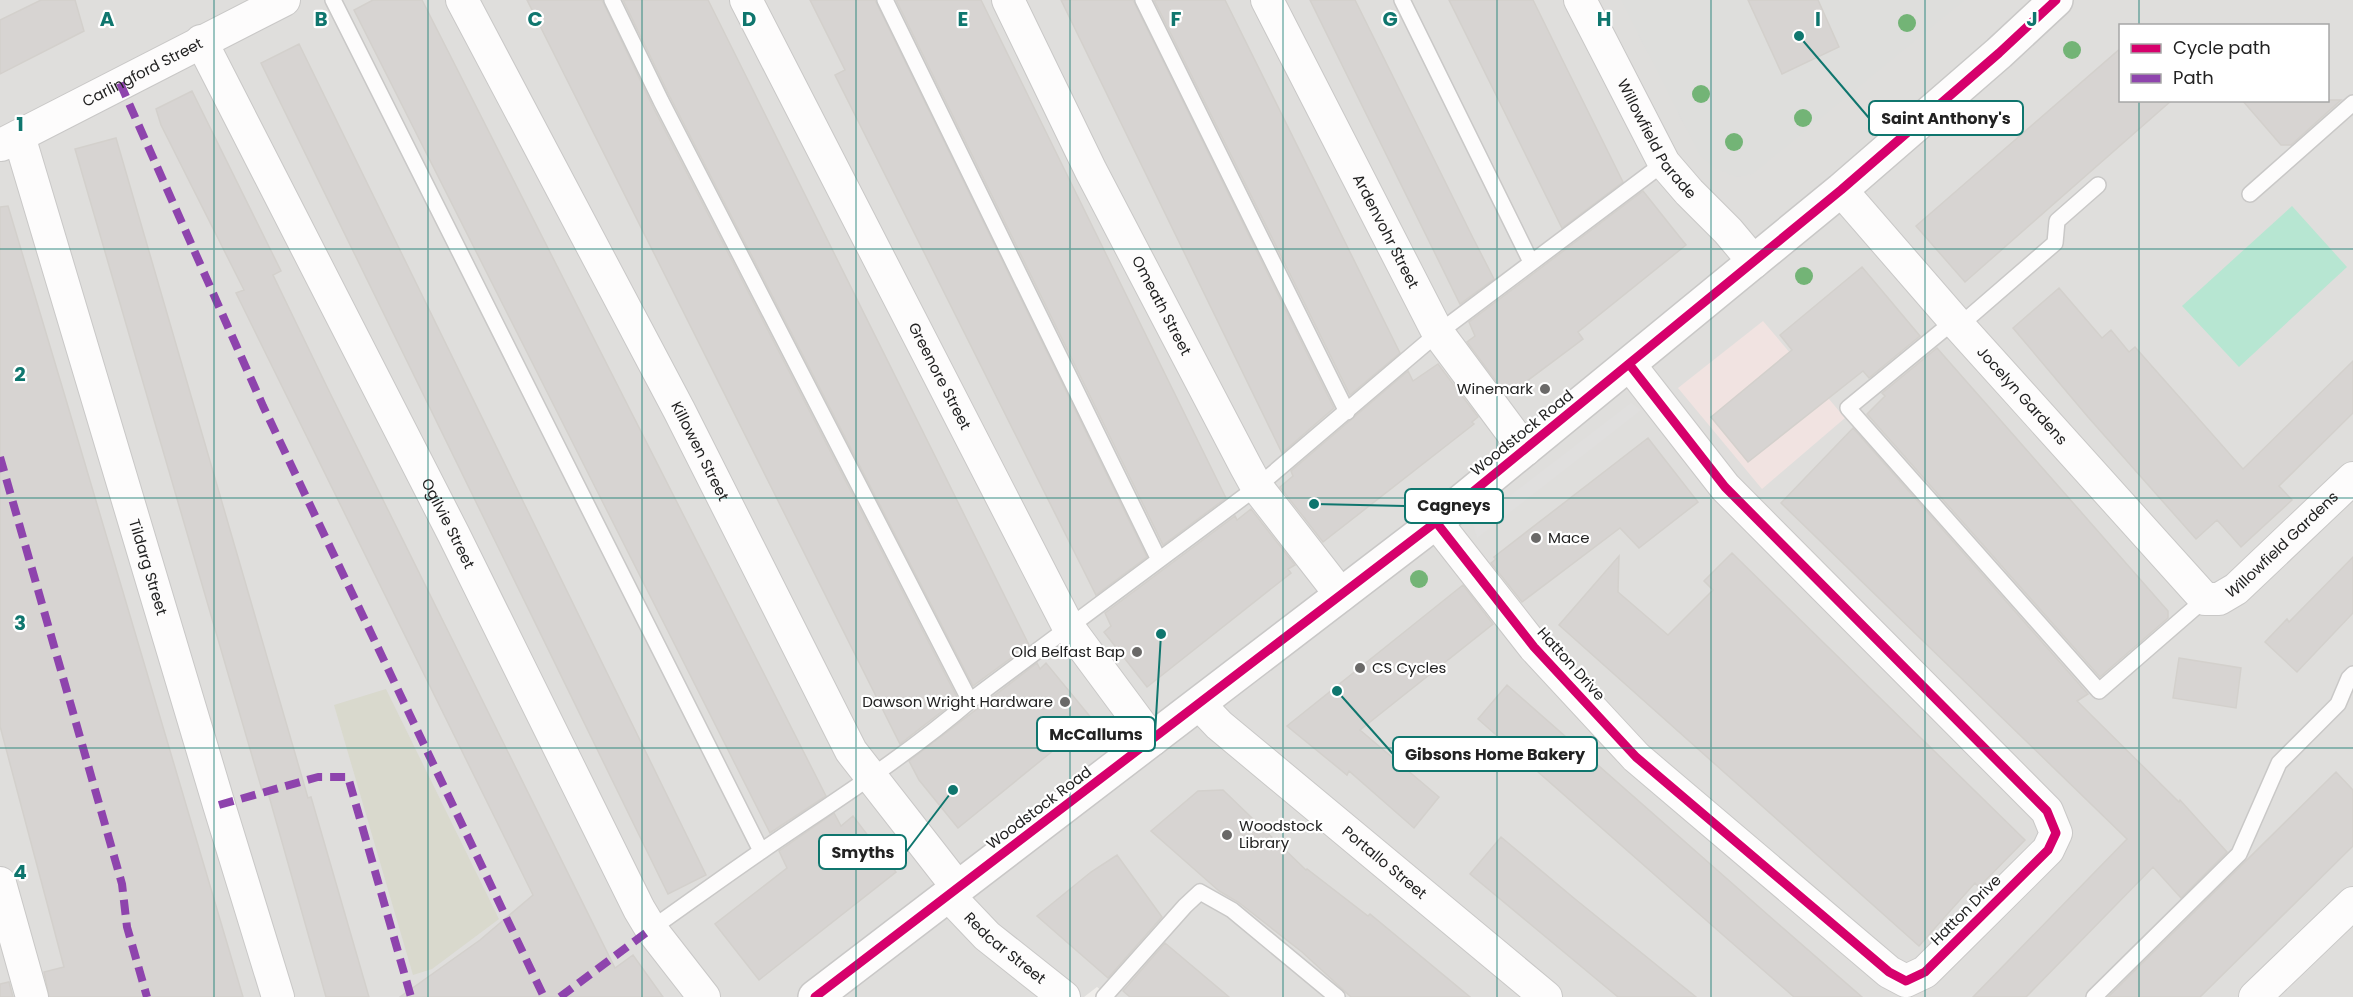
<svg xmlns="http://www.w3.org/2000/svg" width="2353" height="997" font-family="Poppins,sans-serif">
  <rect width="100%" height="100%" fill="#f0eeeb"/>
  <path fill="#dfdedc" fill-rule="evenodd" d="M0 0H2353V997H1110L1097 987 1084 997H0ZM2120 26H2328V100H2120Z"/>
  <path fill="#f1e3e1" d="M1763 321 1845 418 1762 489 1678 388Z"/>
  <path fill="#dededc" d="M1621 0H1965L1753 174 1736 177 1715 168 1700 156Z"/>
  <path fill="#d9d9cd" d="M386 689 499 919 432 969 413 975 334 705Z"/>
  <path fill="#b7e6d2" d="M2292 206 2347 267 2239 367 2182 306Z"/>
  <path fill="#e0dfde" d="M1631 403 1641 410 1477 538 1473 524Z"/>
  <path fill="#d7d4d2" stroke="#d3d0cc" stroke-width="1.5" d="M41 0H75L84 31 0 74V20Z
    M373 0H422L826 796 770 833 354 10Z
    M527 0H602L652 105 958 699 900 744Z
    M623 0H708L722 28 1029 645 973 686 670 97Z
    M810 0H875L1147 557 1096 595 835 75 845 70Z
    M896 0H981L1226 498 1163 545Z
    M1061 0H1133L1334 408 1282 453Z
    M1154 0H1225L1400 353 1350 395Z
    M1310 0H1355L1473 238 1494 279 1460 304Z
    M1449 0H1533L1564 63 1623 182 1562 228Z
    M1748 0H1818L1839 47 1782 74Z
    M299 44 706 875 668 894 261 63Z
    M2121 48V100H2172L1965 282 1916 226Z
    M192 91 281 271 273 275 328 389 615 968 633 955 663 997H400L480 940 533 895 268 358 236 293 244 290 161 125 156 109Z
    M2242 100H2341L2291 145H2281Z
    M116 138 308 798 311 797 369 997H326L267 789 262 790 75 149Z
    M1643 191 1686 245 1578 332 1583 339 1507 396 1467 342 1475 336 1469 322Z
    M8 206 64 393 243 997H49L44 972 64 967 0 726V207Z
    M1862 267 1920 336 1869 378 1863 371 1748 462 1711 417 1792 350 1780 335Z
    M2059 288 2102 338 2111 330 2129 352 2135 347 2243 469 2353 361V413L2279 486 2292 500 2241 547 2217 520 2196 539 2088 417 2013 328Z
    M1937 348 2168 611V618L2100 677 1867 414 1885 396 1882 393Z
    M1438 364 1478 417 1472 422 1474 424 1323 542 1280 487 1293 476 1291 471 1408 371 1413 381Z
    M1853 428 2088 694 2077 701 2179 802 2180 800 2227 852 2181 898 2153 867 2026 997H1973L2127 839 1781 503Z
    M1648 438 1698 502 1639 548 1620 528 1522 602 1491 563 1496 559 1494 557Z
    M1251 509 1295 565 1288 569 1291 573 1147 687 1104 632 1111 626 1105 613 1235 516 1237 520Z
    M1732 553 2025 840 1979 887 1975 883 1919 946 1559 625 1619 556 1618 592 1668 635 1713 590 1704 581Z
    M2353 557V613L2297 672 2265 642 2287 619 2289 622Z
    M1463 585 1493 624 1360 730 1439 797 1414 828 1349 771 1347 775 1287 726Z
    M2179 658 2241 668 2236 708 2173 698Z
    M1037 663 1040 669 1046 663 1092 719 958 828 919 780 909 761Z
    M1507 685 1776 922 1862 997H1794L1723 935 1478 719Z
    M2336 772 2353 790V846L2200 997H2108Z
    M1223 790 1306 870 1307 869 1368 916 1370 914 1470 997H1351L1302 952 1238 902 1219 891 1151 831 1198 791Z
    M834 813 841 826 853 816 896 872 759 980 715 924 787 868 779 851Z
    M1501 837 1575 899 1696 997H1618L1470 874Z
    M1117 855 1162 917 1108 978 1037 916 1091 872Z
    M1165 943 1229 997H1130L1123 991Z
    M9 982 13 997H0V984Z"/>
  <g fill="none" stroke-linecap="round" stroke-linejoin="round">
    <g stroke="#c9c8c7" stroke-width="18">
      <path id="service" d="M333 0 761 851
        M612 0 661 101 970 701
        M885 0 1159 560
        M1143 0 1347 412
        M1402 0 1531 262
        M2250 194 2353 103
        M1954 321 1848 408 2099 691 2205 599
        M1959 326 2055 243 2057 221 2098 185
        M651 929C688 903 725 876 763 850 833 802 905 757 970 701L1257 487 1438 333 1664 163
        M1104 997 1185 906 1200 892 1232 910 1337 997
        M2094 997 2239 854 2279 763 2338 704 2349 678 2353 674"/>
    </g>
    <g stroke="#c9c8c7" stroke-width="34">
      <g id="minor">
        <path id="s1" d="M462 0 679 410 851 751 958 888"/>
        <path id="s2" d="M746 0 1069 628 1152 740"/>
        <path id="s3" d="M1008 0 1091 171 1246 467 1257 487 1341 595"/>
        <path id="s4" d="M1267 0 1438 333 1525 450"/>
        <path id="s5" d="M1580 0 1664 163 1689 192 1728 231 1754 262"/>
        <path id="s6" d="M201 41 454 535 639 909 651 929 704 997"/>
        <path id="s7" d="M19 136 219 805 278 997"/>
        <path id="s8" d="M1 145 284 0"/>
        <path id="s9" d="M1841 190 1959 326 2205 599H2219L2236 589 2353 478"/>
        <path d="M1436 522 1534 647 1636 757 1889 972 1906 981 1925 972 2048 850 2056 833 2047 811 1725 487 1629 364"/>
        <path id="s10" d="M1199 704 1219 725 1546 997"/>
        <path d="M0 883 32 997"/>
        <path id="s11" d="M948 895 987 936 1064 997"/>
        <path d="M2255 997 2353 903"/>
      </g>
    </g>
    <g stroke="#c9c8c7" stroke-width="36">
      <path id="tertiary" d="M815 997 1436 522 1841 190 1999 53 2056 0"/>
    </g>
    <use href="#service" stroke="#fdfcfc" stroke-width="15"/>
    <use href="#minor" stroke="#fdfcfc" stroke-width="32"/>
    <use href="#tertiary" stroke="#fdfcfc" stroke-width="33"/>
    <path stroke="#8e44ad" stroke-width="8" stroke-dasharray="15 8" stroke-linecap="butt" d="M120 83 263 406 544 997
      M0 457 122 884 127 927 147 997
      M219 805 318 777H348L411 997
      M560 997 651 929"/>
    <g stroke="#fff" stroke-width="13">
      <path id="cycleway" d="M1436 522 1534 647 1636 757 1889 972 1906 981 1925 972 2048 850 2056 833 2047 811 1725 487 1629 364
        M815 997 1436 522 1841 190 1999 53 2056 0"/>
    </g>
    <use href="#cycleway" stroke="#d6006c" stroke-width="9"/>
  </g>
  <g fill="#73b476">
    <circle cx="1907" cy="23" r="9"/>
    <circle cx="2072" cy="50" r="9"/>
    <circle cx="1701" cy="94" r="9"/>
    <circle cx="1803" cy="118" r="9"/>
    <circle cx="1734" cy="142" r="9"/>
    <circle cx="1804" cy="276" r="9"/>
    <circle cx="1419" cy="579" r="9"/>
  </g>
  <path fill="none" stroke="#0f766e" stroke-width="1.5" stroke-opacity="0.55" d="M214 0V997M428 0V997M642 0V997M856 0V997M1070 0V997M1283 0V997M1497 0V997M1711 0V997M1925 0V997M2139 0V26M2139 100V997M0 249H2353M0 498H2353M0 748H2353"/>
  <g fill="#6a6968" stroke="#fff" stroke-width="2">
    <circle cx="1545" cy="389" r="6"/>
    <circle cx="1536" cy="538" r="6"/>
    <circle cx="1137" cy="652" r="6"/>
    <circle cx="1360" cy="668" r="6"/>
    <circle cx="1065" cy="702" r="6"/>
    <circle cx="1227" cy="835" r="6"/>
  </g>
  <g text-anchor="middle" stroke-width="4.5" stroke-linejoin="round" paint-order="stroke">
    <g font-size="15" fill="#222" stroke="#fff">
      <text dy="5" stroke="none"><textPath href="#s8" startOffset="159">Carlingford Street</textPath></text>
      <text dy="5" stroke="none"><textPath href="#s5" startOffset="159">Willowfield Parade</textPath></text>
      <text dy="5" stroke="none"><textPath href="#s4" startOffset="260">Ardenvohr Street</textPath></text>
      <text dy="5" stroke="none"><textPath href="#s3" startOffset="342">Omeath Street</textPath></text>
      <text dy="5" stroke="none"><textPath href="#s2" startOffset="423">Greenore Street</textPath></text>
      <text dy="5" stroke="none"><textPath href="#s9" startOffset="274">Jocelyn Gardens</textPath></text>
      <text transform="translate(1522 433) rotate(-39)" y="5">Woodstock Road</text>
      <text dy="5" stroke="none"><textPath href="#s1" startOffset="510">Killowen Street</textPath></text>
      <text dy="5" stroke="none"><textPath href="#s6" startOffset="542">Ogilvie Street</textPath></text>
      <text dy="5" stroke="none"><textPath href="#s9" startOffset="645">Willowfield Gardens</textPath></text>
      <text dy="5" stroke="none"><textPath href="#s7" startOffset="450">Tildarg Street</textPath></text>
      <text transform="translate(1571 664) rotate(48)" y="5">Hatton Drive</text>
      <text transform="translate(1039 808) rotate(-37)" y="5">Woodstock Road</text>
      <text dy="5" stroke="none"><textPath href="#s10" startOffset="244">Portallo Street</textPath></text>
      <text transform="translate(1966 910) rotate(-45)" y="5">Hatton Drive</text>
      <text dy="5" stroke="none"><textPath href="#s11" startOffset="78">Redcar Street</textPath></text>
    </g>
    <g font-size="15" fill="#222" stroke="#fff" text-anchor="end">
      <text x="1533" y="394">Winemark</text>
      <text x="1548" y="543" text-anchor="start">Mace</text>
      <text x="1125" y="657">Old Belfast Bap</text>
      <text x="1372" y="673" text-anchor="start">CS Cycles</text>
      <text x="1053" y="707">Dawson Wright Hardware</text>
      <text x="1239" y="831" text-anchor="start">Woodstock<tspan x="1239" dy="17">Library</tspan></text>
    </g>
  </g>
  <g font-size="20" text-anchor="middle" font-weight="bold" fill="#0f766e" stroke="#fff" stroke-width="4.5" stroke-linejoin="round" paint-order="stroke">
    <text x="107" y="26">A</text>
    <text x="321" y="26">B</text>
    <text x="535" y="26">C</text>
    <text x="749" y="26">D</text>
    <text x="963" y="26">E</text>
    <text x="1176" y="26">F</text>
    <text x="1390" y="26">G</text>
    <text x="1604" y="26">H</text>
    <text x="1818" y="26">I</text>
    <text x="2032" y="26">J</text>
    <text x="20" y="131">1</text>
    <text x="20" y="381">2</text>
    <text x="20" y="630">3</text>
    <text x="20" y="879">4</text>
  </g>
  <path fill="none" stroke="#0f766e" stroke-width="2" d="M1799 36L1869 118M1314 504L1405 506M1161 634L1155 734M1337 691L1393 754M953 790L906 852"/>
  <g fill="#0f766e" stroke="#fff" stroke-width="2">
    <circle cx="1799" cy="36" r="6"/>
    <circle cx="1314" cy="504" r="6"/>
    <circle cx="1161" cy="634" r="6"/>
    <circle cx="1337" cy="691" r="6"/>
    <circle cx="953" cy="790" r="6"/>
  </g>
  <g fill="#fff" stroke="#0f766e" stroke-width="2">
    <rect x="1869" y="101" width="154" height="34" rx="6"/>
    <rect x="1405" y="489" width="98" height="34" rx="6"/>
    <rect x="1037" y="717" width="118" height="34" rx="6"/>
    <rect x="1393" y="737" width="204" height="34" rx="6"/>
    <rect x="819" y="835" width="87" height="34" rx="6"/>
  </g>
  <g font-size="16" text-anchor="middle" font-weight="bold" fill="#222">
    <text x="1946" y="124">Saint Anthony's</text>
    <text x="1454" y="511">Cagneys</text>
    <text x="1096" y="740">McCallums</text>
    <text x="1495" y="760">Gibsons Home Bakery</text>
    <text x="863" y="858">Smyths</text>
  </g>
  <rect x="2119" y="24" width="210" height="78" fill="#ffffff" stroke="#a7a7a7" stroke-width="1.5"/>
  <rect x="2131" y="44" width="30" height="9" fill="#d6006c" stroke="#a7a7a7" stroke-width="1.5"/>
  <text x="2173" y="54" font-size="18" fill="#222222">Cycle path</text>
  <rect x="2131" y="74" width="30" height="9" fill="#8e44ad" stroke="#a7a7a7" stroke-width="1.5"/>
  <text x="2173" y="84" font-size="18" fill="#222222">Path</text>
</svg>
